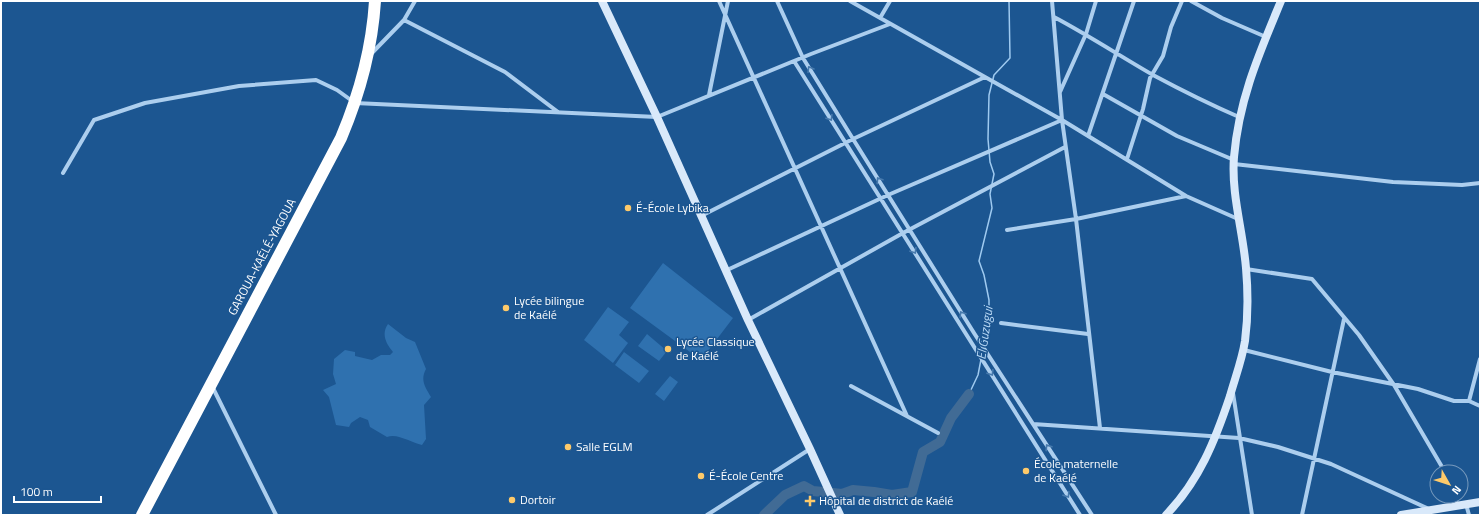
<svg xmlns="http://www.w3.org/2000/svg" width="1481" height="516" font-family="'Titillium Web',sans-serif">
  <rect width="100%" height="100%" fill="#1c5691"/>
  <path fill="#2f71af" d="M663 263 733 318 701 360 630 308Z
    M608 307 629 322 619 335 628 343 613 363 584 340Z
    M388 324 406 338 415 342 426 369C420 380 425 387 431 397L424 405 426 439 422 445C411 443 398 433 387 437L370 427 368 420 360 417 351 423 349 427 336 425 329 397 323 390 336 384 333 374 334 359 345 350 355 352V356L372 360 381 355H390L393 352C386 344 381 334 388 324Z
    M647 334 667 351 659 361 638 346Z
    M624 352 649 371 639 383 615 365Z
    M670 376 678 382 664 401 655 394Z"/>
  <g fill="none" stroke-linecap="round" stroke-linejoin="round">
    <path stroke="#9fcaf0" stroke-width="1.5" d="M984 346 989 318V300L984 275 979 261 992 208 990 194 994 174 990 162 988 139 989 95 994 75 1010 58 1009 1
      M969 394 978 375 983 349"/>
    <path stroke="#416b95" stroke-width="10" d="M764 515 785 495 804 486 813 491 842 494 853 490 874 492 892 495 912 492 923 452 940 442 951 418 969 394"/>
    <path stroke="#acceee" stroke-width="4" d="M719 1 907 416
      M777 1 803 58 853 139 974 333 1092 515
      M850 1 985 77
      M1052 1 1062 120 1076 219 1100 428
      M1191 1 1222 18 1266 37
      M1054 17C1088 35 1120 56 1153 75 1181 90 1209 104 1239 117
      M880 18 890 1
      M404 20 505 72 558 112
      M371 54 404 20 415 1
      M794 61 1080 515
      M1060 92 1086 34 1096 1
      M1103 94 1177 136 1234 160
      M709 95 728 1
      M1088 136 1134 1
      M1127 159 1143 109 1150 78 1163 56 1171 27 1182 1
      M1234 164 1393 182 1462 185 1480 183
      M63 173 94 120 145 103 239 86 316 80 337 90 355 103 657 117 811 54 890 24
      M701 216 853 139 985 77 1062 120 1186 196 1238 219
      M1007 230 1076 219 1186 196
      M1246 269 1312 279 1359 335 1394 385 1445 472
      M725 271 888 195 1062 120
      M748 320 903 233 1065 147
      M1001 323 1088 334
      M1244 350 1332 372 1418 389 1454 401H1469L1480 406
      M212 386 276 515
      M851 386 938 433
      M1233 393 1252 515
      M1469 401 1480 359
      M1033 424 1239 438 1278 447 1331 464 1429 509
      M1455 496 1457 505
      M1466 504 1469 515
      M707 515 810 449
      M1302 515 1344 319"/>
    <path stroke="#d9e9fa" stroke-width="8" d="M602 1 657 117 748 320 810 449 840 515
      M1166 515C1199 481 1215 441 1230 396 1235 378 1242 360 1245 341 1248 318 1248 291 1246 268 1243 231 1231 194 1234 157 1239 99 1259 54 1281 1
      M1401 515 1480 502"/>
    <path stroke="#fff" stroke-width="12" d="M142 515 341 138C360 93 372 49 375 1"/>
  </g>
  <defs><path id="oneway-chevron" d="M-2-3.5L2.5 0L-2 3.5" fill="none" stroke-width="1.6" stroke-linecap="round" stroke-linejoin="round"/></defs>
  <g stroke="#477aad">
    <use href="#oneway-chevron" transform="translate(810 69) rotate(-121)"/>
    <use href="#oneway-chevron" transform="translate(830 118) rotate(58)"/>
    <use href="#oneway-chevron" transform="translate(879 180) rotate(-123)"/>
    <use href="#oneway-chevron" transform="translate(914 251) rotate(58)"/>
    <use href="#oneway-chevron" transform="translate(962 314) rotate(-122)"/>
    <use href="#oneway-chevron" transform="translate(991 373) rotate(58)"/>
    <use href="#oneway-chevron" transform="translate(1048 447) rotate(-123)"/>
    <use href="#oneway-chevron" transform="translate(1067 495) rotate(58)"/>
  </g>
  <g fill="#feca6a" stroke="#1c5691" stroke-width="1.5">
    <circle cx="628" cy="208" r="4"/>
    <circle cx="506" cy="308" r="4"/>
    <circle cx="668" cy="349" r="4"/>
    <circle cx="568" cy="447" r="4"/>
    <circle cx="1026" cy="471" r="4"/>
    <circle cx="701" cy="476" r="4"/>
    <circle cx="512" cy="500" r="4"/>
    <path d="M808 495h4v4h4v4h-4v4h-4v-4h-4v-4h4z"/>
  </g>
  <g text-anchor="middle" stroke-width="3" stroke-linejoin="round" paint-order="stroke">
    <g font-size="12" fill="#fff" stroke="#1c5691" text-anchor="start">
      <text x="636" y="212">É-École Lybika</text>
      <text x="514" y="305">Lycée bilingue<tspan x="514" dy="14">de Kaélé</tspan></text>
      <text x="676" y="346">Lycée Classique<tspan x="676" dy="14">de Kaélé</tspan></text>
      <text x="576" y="451">Salle EGLM</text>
      <text x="1034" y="468">École maternelle<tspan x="1034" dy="14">de Kaélé</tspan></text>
      <text x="709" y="480">É-École Centre</text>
      <text x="520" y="504">Dortoir</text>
      <text x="819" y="505">Hôpital de district de Kaélé</text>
    </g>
    <g font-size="12" fill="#fff" stroke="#1c5691">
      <text transform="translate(262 257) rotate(-62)" y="4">GAROUA-KAÉLÉ-YAGOUA</text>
    </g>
    <g font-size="13" font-style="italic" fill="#b8d8f5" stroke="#1c5691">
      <text transform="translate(984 333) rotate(-82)" y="5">El Guzugui</text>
    </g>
  </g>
  <rect width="1481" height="516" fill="none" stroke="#ffffff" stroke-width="4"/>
  <g transform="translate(1449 484) rotate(129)"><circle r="19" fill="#1c5691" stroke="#779abd"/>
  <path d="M0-3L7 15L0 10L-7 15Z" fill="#feca6a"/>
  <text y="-6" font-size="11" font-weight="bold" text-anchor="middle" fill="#ffffff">N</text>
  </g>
  <path d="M14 496v6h87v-6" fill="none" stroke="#ffffff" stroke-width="2"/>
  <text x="20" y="496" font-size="12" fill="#ffffff" stroke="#1c5691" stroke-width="3" paint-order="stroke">100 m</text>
</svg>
